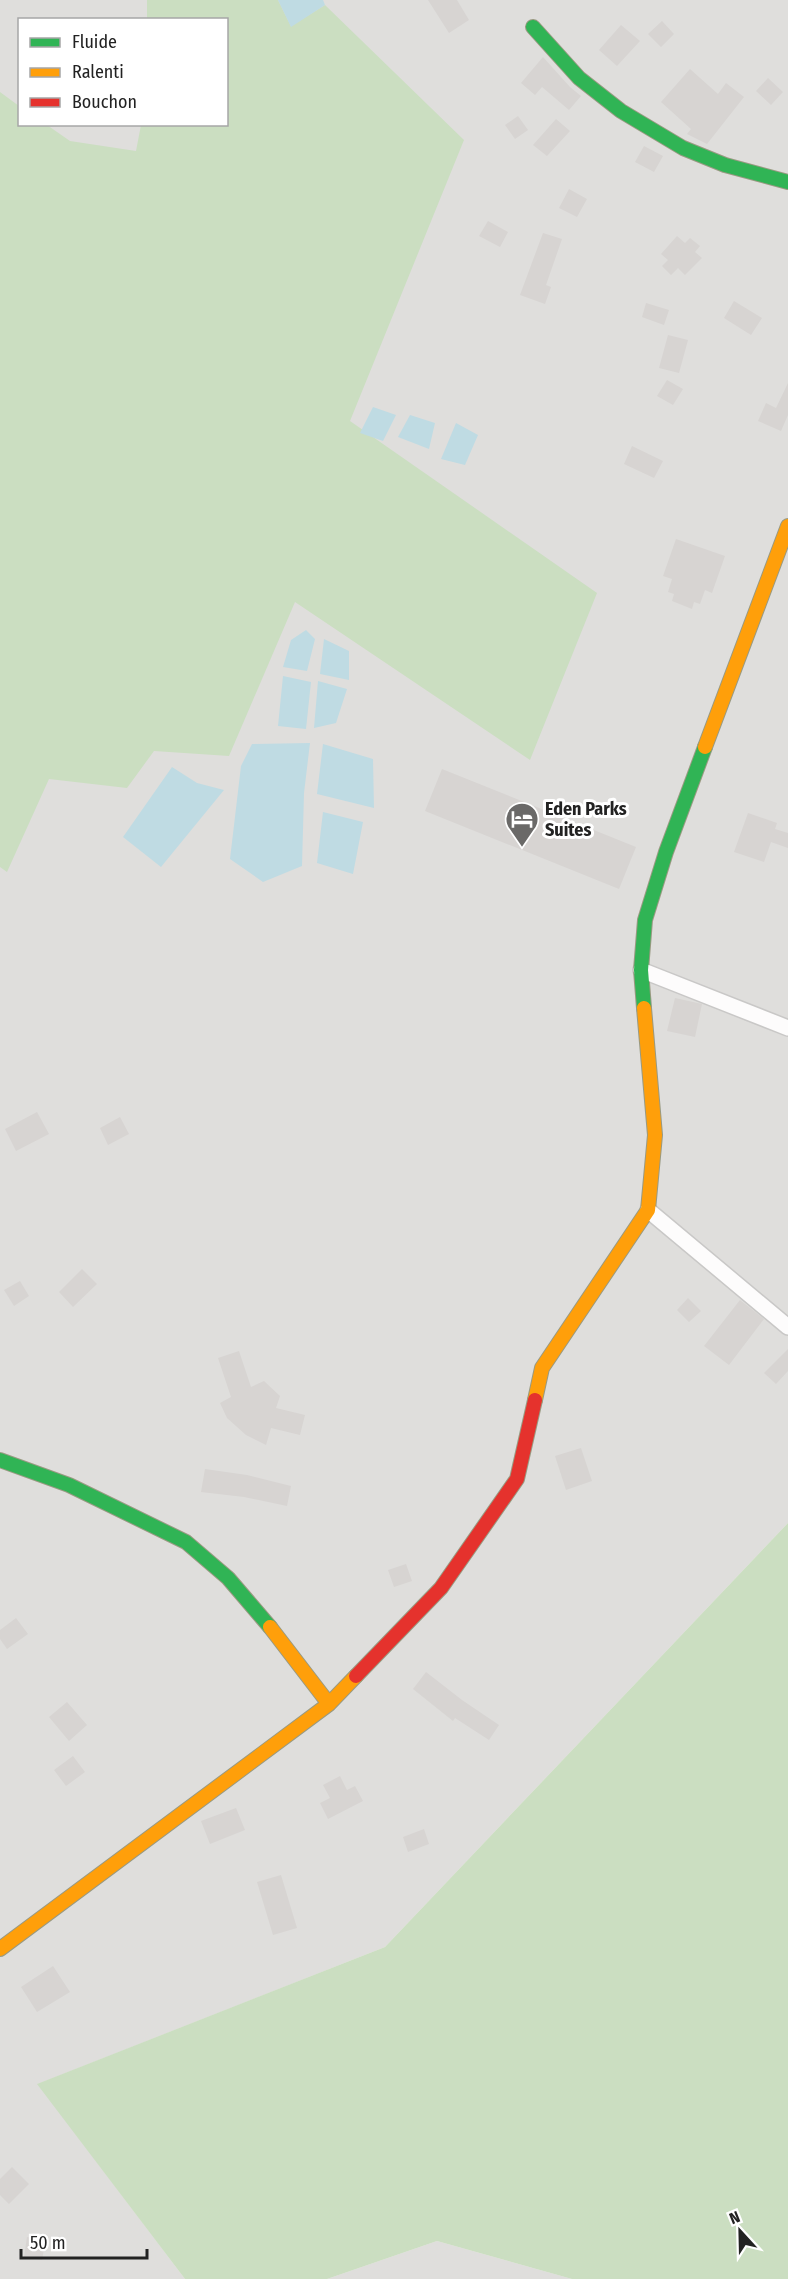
<svg xmlns="http://www.w3.org/2000/svg" width="788" height="2279" font-family="'Fira Sans Condensed',sans-serif">
  <rect width="100%" height="100%" fill="#f0eeeb"/>
  <path fill="#dfdedc" fill-rule="evenodd" d="M0 0H788V1523L385 1947 38 2084 185 2279H0ZM20 20H226V124H20Z
    M437 2241 572 2279H327Z"/>
  <path fill="#cbdec1" d="M147 0H278L291 26 325 5 464 140 350 421 597 593 530 760 295 602 229 756 154 751 127 788 49 779 7 872 0 867V92L19 106 20 124 47 125 70 141 136 151 141 125 226 124V20L147 19Z
    M788 1523V2279H572L437 2241 327 2279H185L37 2084 385 1947Z"/>
  <path fill="#bfdbe3" d="M278 0H323L325 5 291 27Z
    M373 407 396 415 383 441 360 433Z
    M410 415 435 423 429 449 398 437Z
    M456 423 478 435 465 465 441 459Z
    M306 630 315 639 307 671 283 667 291 640Z
    M324 639 349 651V680L320 674Z
    M283 676 311 682 306 729 278 726Z
    M318 681 347 689 336 723 314 728Z
    M310 743 304 793 302 866 263 882 230 859 241 766 252 744Z
    M323 744 373 759 374 808 317 794Z
    M172 767 197 783 224 790 161 867 123 837Z
    M323 812 363 822 353 874 317 863Z"/>
  <path fill="#d7d4d2" d="M428 0H457L469 20 449 33Z
    M662 21 674 34 661 47 648 34Z
    M621 25 640 41 617 66 599 50Z
    M543 57 570 87 581 96 569 110 542 87 535 95 521 83Z
    M690 69 718 94 726 83 744 97 707 144 687 134 691 129 661 102Z
    M768 78 783 92 771 105 756 91Z
    M518 116 528 130 515 139 505 125Z
    M556 119 570 131 547 156 533 145Z
    M644 146 663 156 654 172 635 162Z
    M569 189 587 199 577 217 559 208Z
    M488 221 508 232 500 247 479 236Z
    M543 233 562 239 546 285 551 287 545 304 520 295Z
    M677 236 685 243 690 238 700 246 695 252 702 258 685 275 678 268 671 275 662 266 668 260 661 254Z
    M734 301 762 318 751 335 724 318Z
    M646 303 669 310 664 325 642 317Z
    M668 335 688 340 679 373 659 368Z
    M667 380 683 389 673 405 657 396Z
    M788 383V415L781 431 758 421 766 403 776 408Z
    M632 446 663 461 654 478 624 464Z
    M676 539 725 556 712 593 705 590 700 604 694 602 692 609 672 601 674 594 668 592 672 579 663 576Z
    M442 769 636 847 619 889 425 811Z
    M748 813 777 823 775 829 788 833V848L771 842 764 862 734 852Z
    M675 998 702 1004 695 1037 667 1031Z
    M37 1112 49 1134 16 1151 5 1129Z
    M120 1117 129 1134 108 1145 100 1128Z
    M82 1269 97 1284 73 1307 59 1292Z
    M20 1281 29 1296 14 1306 4 1290Z
    M688 1298 701 1311 689 1322 677 1310Z
    M740 1300 764 1319 729 1365 704 1346Z
    M788 1349V1371L776 1384 764 1373Z
    M239 1351 251 1387 264 1381 280 1396 276 1408 305 1415 300 1435 271 1428 266 1445 246 1435 227 1418 220 1403 231 1397 218 1358Z
    M581 1448 592 1481 566 1490 555 1456Z
    M205 1469 247 1475 291 1486 287 1506 244 1497 201 1492Z
    M406 1564 412 1581 394 1587 388 1570Z
    M16 1618 28 1634 7 1649 0 1639V1630Z
    M426 1672 462 1700 499 1725 489 1740 455 1718 453 1721 413 1689Z
    M67 1702 87 1725 69 1741 49 1717Z
    M73 1756 85 1772 66 1786 54 1770Z
    M340 1776 347 1790 355 1786 363 1801 328 1819 320 1803 330 1798 323 1785Z
    M236 1808 245 1830 210 1844 201 1821Z
    M424 1829 429 1844 408 1852 403 1837Z
    M281 1875 297 1928 273 1935 257 1882Z
    M53 1966 70 1992 37 2012 21 1987Z
    M12 2167 29 2184 9 2204 0 2195V2179Z
    M27 2237 46 2239 42 2260 24 2257Z"/>
  <g fill="none" stroke-linecap="round" stroke-linejoin="round">
    <g stroke="#c9c8c7" stroke-width="18">
      <path id="street" d="M641 970 788 1028
        M648 1210 788 1327"/>
    </g>
    <g stroke="#999a82" stroke-width="16">
      <path id="fast" d="M533 27 579 78 621 111 683 148 725 165 788 182
        M644 1008 641 970 645 920 666 852 705 747
        M0 1460 69 1485 186 1542 228 1578 270 1627"/>
    </g>
    <g stroke="#999a82" stroke-width="16">
      <path id="slow" d="M705 747 788 526
        M535 1400 542 1368 648 1210 655 1135 644 1008
        M270 1627 329 1704
        M0 1949 329 1704 356 1676"/>
    </g>
    <g stroke="#999a82" stroke-width="16">
      <path id="jam" d="M356 1676 441 1588 517 1479 535 1400"/>
    </g>
    <use href="#street" stroke="#fdfcfc" stroke-width="15"/>
    <use href="#fast" stroke="#30b455" stroke-width="14"/>
    <use href="#slow" stroke="#ff9f0a" stroke-width="14"/>
    <use href="#jam" stroke="#e5322d" stroke-width="14"/>
  </g>
  <defs>
    <g id="hotel-pin" transform="scale(1.725)"><path d="M0 17L-7.5 6A9.5 9.5 0 1 1 7.5 6Z" fill="#6a6968" stroke="#fff"/><path d="M-6-4.5h1.5V1H6V5H4.5V3h-9V5H-6ZM-4 0a1.8 1.8 0 1 1 3.6 0ZM.5 0V-2.5h3Q6-2.5 6 0Z" fill="#fff"/></g>
  </defs>
  <g fill-rule="evenodd">
    <use href="#hotel-pin" x="522" y="819"/>
  </g>
  <g text-anchor="middle" stroke-width="6" stroke-linejoin="round" paint-order="stroke">
    <g font-size="18" font-weight="bold" fill="#222" stroke="#fff" text-anchor="start">
      <text x="545" y="815">Eden Parks<tspan x="545" dy="21">Suites</tspan></text>
    </g>
  </g>
  <rect x="18" y="18" width="210" height="108" fill="#ffffff" stroke="#a7a7a7" stroke-width="1.5"/>
  <rect x="30" y="38" width="30" height="9" fill="#30b455" stroke="#a7a7a7" stroke-width="1.5"/>
  <text x="72" y="48" font-size="18" fill="#222222">Fluide</text>
  <rect x="30" y="68" width="30" height="9" fill="#ff9f0a" stroke="#a7a7a7" stroke-width="1.5"/>
  <text x="72" y="78" font-size="18" fill="#222222">Ralenti</text>
  <rect x="30" y="98" width="30" height="9" fill="#e5322d" stroke="#a7a7a7" stroke-width="1.5"/>
  <text x="72" y="108" font-size="18" fill="#222222">Bouchon</text>
  <g transform="translate(740 2231) rotate(338)" stroke="#ffffff" stroke-width="4.5" paint-order="stroke">
  <path d="M0-4.5L10 22L0 15L-10 22Z" fill="#222222"/>
  <text y="-9" font-size="16" font-weight="bold" text-anchor="middle" fill="#222222">N</text>
  </g>
  <path d="M21 2249v9h126v-9" fill="none" stroke="#222222" stroke-width="3"/>
  <text x="30" y="2249" font-size="18" fill="#222222" stroke="#ffffff" stroke-width="4.5" paint-order="stroke">50 m</text>
</svg>
